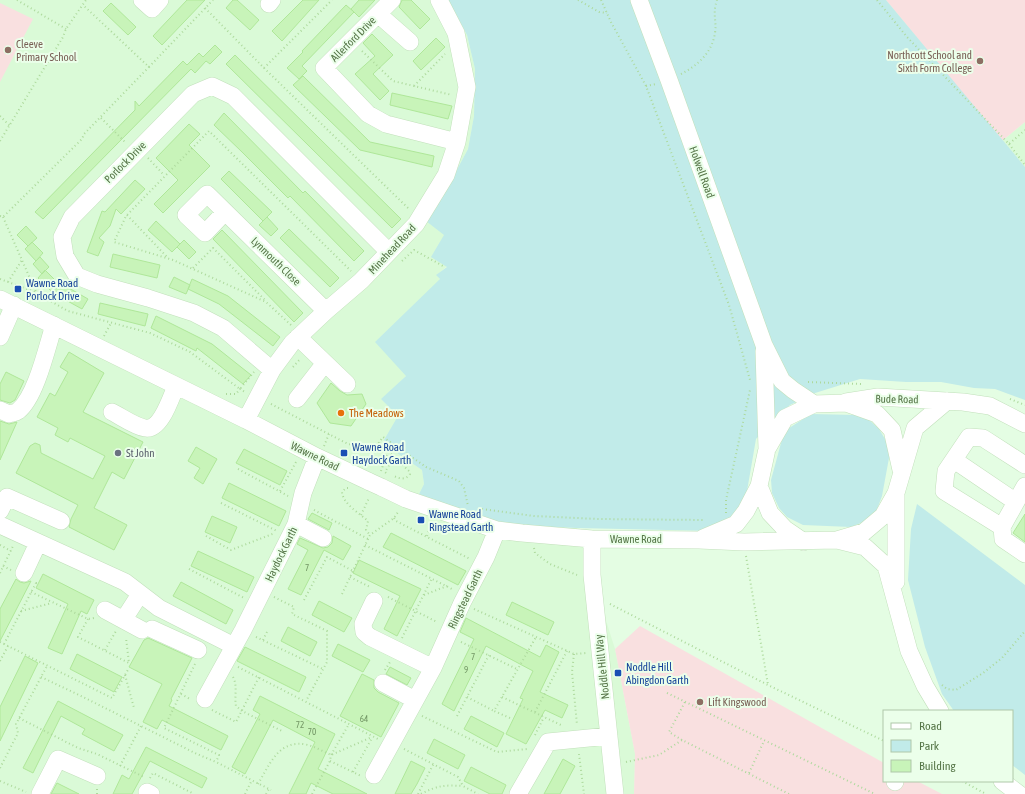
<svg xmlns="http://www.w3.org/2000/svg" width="1025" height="794" font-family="'Asap Condensed',sans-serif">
  <rect width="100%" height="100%" fill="#e4fde3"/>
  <path fill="#dafad7" d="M0 0H448L467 35 475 69 474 116 468 149 446 190 444 235 447 266 437 275 440 279 406 376 382 399 398 416 397 453 422 470 424 484 419 494 533 527 577 528 615 649 635 754 634 794H0Z
    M1025 122V167L1002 141Z"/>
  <path fill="#f9e0e0" d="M886 0H1025V122L1002 141Z
    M0 3 33 19 0 82Z
    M640 626 884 763V781H917L942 794H634L635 754 615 649Z"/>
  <path fill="#c1ebe9" d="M448 0H886L1025 167V400L995 389 974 388 941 382H906L860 379 815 393 790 405 770 424 756 439 747 491 742 509 713 531 577 528 508 525 476 517 419 494 424 484 422 470 397 453 384 440 398 416 381 399 406 376 375 342 440 279 436 275 447 267 431 257 444 235 426 221 446 190 468 149 474 116 475 69 467 35Z
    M811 414 856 415 868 419 879 429 885 439 889 449V458L882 496 876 512 863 522 851 527 803 525 787 517 779 508 772 493 771 480 781 443 786 430Z
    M917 504 1025 585V775L1012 765V711H954L942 694 925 647 908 580 911 529Z"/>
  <path fill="#c8f4b9" stroke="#afe799" d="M187 0H205L162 45 153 36Z
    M233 0H237L259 20 250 30 226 8Z
    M303 0H319L282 41 272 31Z
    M359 0H375L359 17 351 9Z
    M402 0H411L430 19 420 29 399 7Z
    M111 3 136 27 128 35 103 11Z
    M346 5 354 12 302 66 307 71 299 79 287 68 303 52 302 51Z
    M372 34 393 55 373 74 389 91 380 100 355 74 375 56 363 43Z
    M436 38 445 47 421 70 413 61Z
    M215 45 222 52 210 64 206 61 195 73 191 69 43 219 35 212 135 110V101L139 106 183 61 187 65 199 53 203 57Z
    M235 55 401 219 392 228 226 64Z
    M303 76 370 142 434 156 432 167 360 150 293 85Z
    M392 93 452 106 448 119 390 105Z
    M224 113 303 193 305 191 364 251 354 261 290 196 288 198 242 152 214 125Z
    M189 124 200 134 189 145 210 166 163 213 154 204 178 180 156 158Z
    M229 171 272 212 263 221 221 179Z
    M135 180 145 189 121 214 116 209 110 226 99 238 104 242 98 256 87 252 102 211 105 212Z
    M267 217 278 229 271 236 259 225Z
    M156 221 180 244 172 252 148 230Z
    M26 226 37 238 28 246 17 235Z
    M289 229 339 278 330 287 280 238Z
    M222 230 303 313 294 322 213 239Z
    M184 240 196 252 189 259 177 247Z
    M32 242 43 253 36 261 25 249Z
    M113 254 160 265 157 278 110 267Z
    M40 257 49 267 42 274 33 264Z
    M45 270 55 280 88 299 82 309 53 293 38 278Z
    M174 277 190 285 186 294 169 287Z
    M192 279 228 296 280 337 273 346 219 304 188 289Z
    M100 303 148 314 145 326 98 314Z
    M156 316 212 344 251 375 243 384 197 348 196 351 151 328Z
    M69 352 104 373 83 412 143 442 124 479 112 472 94 508 127 525 114 550 69 527 71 519 78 505 16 473 30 446 35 443 40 445 41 453 93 479 105 456 70 438 68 442 55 435 58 428 37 417 50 393 55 396 68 372 60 367Z
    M6 372 24 381 15 400 10 403 0 400V384Z
    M331 383 340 391 347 395 362 394 366 404 351 426 330 423 317 403Z
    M0 421 9 424 17 422 0 460Z
    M196 447 217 459 203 484 194 478 200 468 188 461Z
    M244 449 287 471 280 485 236 463Z
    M229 483 286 511 279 526 222 498Z
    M312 513 332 523 329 530 308 519Z
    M1025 514V542L1013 533Z
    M212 516 237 527 230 543 205 532Z
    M391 533 466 571 458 585 383 547Z
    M333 536 351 546 343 560 324 550 301 595 288 589 308 550 297 544 300 538 323 548 328 547 332 543Z
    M198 551 254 577 247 592 191 566Z
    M359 560 421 589 397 636 384 629 400 596 353 573Z
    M43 574 94 600 87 614 81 611 62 654 48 648 68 604 36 588Z
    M16 579 20 582 24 583 31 581 0 641V609Z
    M181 582 233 610 226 624 173 596Z
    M319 601 352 618 344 632 312 615Z
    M512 602 554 622 548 635 506 615Z
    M466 618 540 657 546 645 559 652 540 692 568 705 562 718 545 710 526 744 506 734 523 699 520 698 533 671 486 646 454 711 442 704 474 639 460 632Z
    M288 627 317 642 310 656 281 641Z
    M148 638 192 658 171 699 172 700 169 706 228 736 221 750 162 720 157 729 143 722 162 684 129 667 144 640Z
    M338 644 370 660 363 672 332 656Z
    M245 647 306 677 299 692 237 661Z
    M77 654 122 677 114 692 70 669Z
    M25 656 38 663 0 741V707Z
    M390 667 411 678 407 685 386 674Z
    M362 674 374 680V688L378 692 399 703 381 737 340 716Z
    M260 696 335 734 318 769 367 794H333L311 783 306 794H289L315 742 273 720 245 774 232 767 260 714 253 710Z
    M58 701 123 735 114 751 82 734 85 729 61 716 33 773 23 768Z
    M471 716 504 733 497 747 464 729Z
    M434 739 465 755 458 769 427 753Z
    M146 747 207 778 202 788 150 761 132 794H113L122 775 129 779Z
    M563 759 575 766 560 794H544Z
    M411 761 425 768 417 784 411 794H395Z
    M471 767 506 785 502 794H490L464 781Z
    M57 783 79 794H51Z"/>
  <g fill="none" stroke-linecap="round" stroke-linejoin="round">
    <g stroke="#c2e0bb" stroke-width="18">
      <path id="minor" d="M142 0 152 9 160 0
        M392 0 324 68 368 114 386 124 457 142
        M639 0 669 80 764 345 782 381 793 390 814 404
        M269 4 272 0
        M378 14 410 42
        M225 212 205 233 186 215 207 194 326 311
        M0 299 246 420 317 457 370 482
        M0 337 14 305
        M298 337 347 384
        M764 351 767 449
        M272 370 223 328 194 313 148 298 97 284 77 276 65 256 62 237 72 217 193 94 212 86 233 96 389 252
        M297 399 325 363
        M846 402 878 397 963 402 990 406 1025 424
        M0 410 9 414C11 413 15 413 18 411 36 397 47 347 54 325
        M112 412C122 417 134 426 145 428 161 431 171 397 176 386
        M246 420 272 370 292 343 326 311 361 281 416 224 446 175 457 142 467 87 456 33 439 0
        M954 460 1016 502
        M1025 465 983 438 969 437 946 471 944 491 1002 527 1025 486
        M381 487 406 499 497 530 522 533 592 539 699 540 744 542 837 540 864 532 883 516 896 493 915 428 947 401
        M896 493V582
        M0 511 7 497 61 521
        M296 524 323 538
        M0 525 125 582 159 608 234 646
        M1002 527 1003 539 1025 554
        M703 538 736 524 746 511 759 486
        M592 539V575L615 794
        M837 540 865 547 886 566 909 651 925 686 940 711
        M804 542 785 529 770 513 759 486 767 449 785 418 814 404 846 403 877 414 892 430 901 470
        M24 573 38 543
        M374 601 363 624 364 632 370 637 433 668
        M105 610 142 630
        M124 619 140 594
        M152 629 198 650
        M383 683 415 700
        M205 699 243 630 296 524 303 493 317 457
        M374 775 433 668 462 603 486 557 497 530
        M1002 781 1019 794
        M895 782V781
        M147 792 151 794
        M40 794 58 759 97 776
        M518 794 548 742 609 736"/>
    </g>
    <path stroke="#add99c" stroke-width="2" stroke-dasharray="1 3" stroke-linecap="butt" d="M17 0 66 29
      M578 0 599 12 607 13
      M601 0 611 22 646 86 729 305 750 380
      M877 0 907 37 1009 144 1025 130
      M205 8 264 68 409 209
      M362 51 393 81 452 95
      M149 67 213 0
      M264 68 332 0
      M681 74C697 66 712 53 715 33 717 20 712 15 717 0
      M414 86 445 54
      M646 86 656 84
      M0 116 10 126
      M101 118 126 143
      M0 141 63 37 66 29 86 0
      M1009 144 1025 165
      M148 158 164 175
      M127 215 168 258
      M0 216 3 217 82 139 84 134 149 67 83 5
      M3 217 36 292
      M402 261 414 250 443 266
      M193 268 213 248 266 301
      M0 279 35 292 68 311 150 333 190 352 240 389 254 372
      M8 282 22 260
      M291 325 266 302 173 260 114 242 126 216 209 131 351 271
      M104 336 111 323
      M293 367 301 358
      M808 382 861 384
      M226 394H236L240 389 245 392
      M1010 399 1025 405
      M271 404 348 444 375 448 383 437 426 467 459 481 464 488 468 506
      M379 443 409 471 410 474C406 480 400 479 394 476
      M324 446 329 434
      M238 469 288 496
      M381 471 388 451
      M386 473 385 472 394 457
      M348 488H346L342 492C343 504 359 513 368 521L366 530 370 535
      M280 491 296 462
      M221 503 277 531
      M482 509 534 516 598 519 705 520
      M314 510 368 539
      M726 513V500L750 390
      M361 515 369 498
      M394 518 396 521 470 559
      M206 536 231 550 275 533
      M427 536 432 522
      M0 545 11 551
      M365 545 454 590
      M534 548 535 553 550 564 577 575
      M746 556 768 685
      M3 566 11 570
      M189 569 244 598
      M0 573 13 546
      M350 577 370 587
      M31 592 88 619 94 618
      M342 594 370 535 394 518 398 512
      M424 595 447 586
      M274 597 294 607 292 614 327 631V662L306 701
      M388 597 437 622
      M304 600 327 557 353 571
      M610 604 768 685 884 741
      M474 609 574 654 586 653
      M21 611 52 603
      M88 619 78 637 129 663 126 638
      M256 637 323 669
      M402 638 432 578
      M263 640 267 632
      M0 642 112 698 129 668
      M461 642 517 669
      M4 644 36 583H34
      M105 650 116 631
      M574 654 572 672 577 725
      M0 661 8 646
      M195 664 164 728 219 755 216 762
      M238 667 378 739
      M385 670 390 662
      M125 675 134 708
      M41 677 79 695 197 754 216 762 271 790
      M233 677C238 686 234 697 236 706L242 711 282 731
      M942 685 947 689 956 690 983 673 1002 658 1025 631
      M667 693 875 794
      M181 694 190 699
      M467 697 494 711
      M502 697 563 726
      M212 710 236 722 259 677
      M535 712 567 651
      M422 716 497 752 527 749
      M457 716 489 655
      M19 718 78 748 97 754 144 777
      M510 718 494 711 536 637
      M535 735 544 717
      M682 740 669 732 685 702
      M404 749 458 777 463 786 478 794
      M579 754 584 794
      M330 761 361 776
      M626 762 659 755 682 740 789 794
      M120 766 141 726
      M0 768 18 733 16 724 47 666
      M353 772 372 738
      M749 773 764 741
      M150 778 153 773 194 794
      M0 781 26 792
      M962 781 986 794
      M258 784C270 764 279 738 308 745 316 747 324 752 331 755L372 737
      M97 789V794
      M245 794 252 780
      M266 794 269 789
      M312 794 330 761 331 755 349 724
      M418 794 434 763
      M421 794C438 785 445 785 463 786"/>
    <use href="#minor" stroke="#fff" stroke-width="17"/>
    <g stroke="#c2e0bb" stroke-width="18" stroke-linecap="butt">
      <path id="minor-bridge" d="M370 482 381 487"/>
    </g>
    <use href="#minor-bridge" stroke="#fff" stroke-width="17"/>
  </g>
  <g fill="#8d6e63" stroke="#ebffea" stroke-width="1.5">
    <circle cx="8" cy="50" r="4"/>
    <circle cx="980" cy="61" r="4"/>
    <circle cx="700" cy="702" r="4"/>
  </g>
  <g fill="#1a4fb4" stroke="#ebffea" stroke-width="1.5">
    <rect x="14" y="285" width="8" height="8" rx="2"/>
    <rect x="340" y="449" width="8" height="8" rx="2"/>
    <rect x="417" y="516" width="8" height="8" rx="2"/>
    <rect x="614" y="669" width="8" height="8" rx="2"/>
  </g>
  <circle fill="#e8710a" stroke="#ebffea" stroke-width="1.5" cx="341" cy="413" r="4"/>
  <circle fill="#6b7280" stroke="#ebffea" stroke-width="1.5" cx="118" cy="453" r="4"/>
  <g text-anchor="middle" stroke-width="4" stroke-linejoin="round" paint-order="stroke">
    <g font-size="9" fill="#729664">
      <text x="307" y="571">7</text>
      <text x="473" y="660">7</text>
      <text x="466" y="673">9</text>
      <text x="364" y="722">64</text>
      <text x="300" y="728">72</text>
      <text x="312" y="735">70</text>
    </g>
    <g font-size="11" fill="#567648" stroke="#ebffea">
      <text transform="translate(353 39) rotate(-45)" y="4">Allerford Drive</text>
      <text transform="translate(125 162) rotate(-45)" y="4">Porlock Drive</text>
      <text transform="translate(702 172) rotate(70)" y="4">Holwell Road</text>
      <text transform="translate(392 249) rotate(-47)" y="4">Minehead Road</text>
      <text transform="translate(276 261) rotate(44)" y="4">Lynmouth Close</text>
      <text transform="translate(897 399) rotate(1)" y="4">Bude Road</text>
      <text transform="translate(315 456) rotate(26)" y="4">Wawne Road</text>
      <text x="636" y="543">Wawne Road</text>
      <text transform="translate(281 554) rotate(-64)" y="4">Haydock Garth</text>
      <text transform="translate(465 599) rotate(-64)" y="4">Ringstead Garth</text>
      <text transform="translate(602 667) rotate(-96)" y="4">Noddle Hill Way</text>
    </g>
    <g font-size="11" fill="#785e54" stroke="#ebffea" text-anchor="start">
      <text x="16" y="48">Cleeve<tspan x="16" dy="13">Primary School</tspan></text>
      <text x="972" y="59" text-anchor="end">Northcott School and<tspan x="972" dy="13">Sixth Form College</tspan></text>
      <text x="708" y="706">Lift Kingswood</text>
    </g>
    <g font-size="11" fill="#164399" stroke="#ebffea" text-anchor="start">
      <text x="26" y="287">Wawne Road<tspan x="26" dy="13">Porlock Drive</tspan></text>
      <text x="352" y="451">Wawne Road<tspan x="352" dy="13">Haydock Garth</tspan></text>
      <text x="429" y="518">Wawne Road<tspan x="429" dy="13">Ringstead Garth</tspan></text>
      <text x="626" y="671">Noddle Hill<tspan x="626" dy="13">Abingdon Garth</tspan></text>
    </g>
    <g font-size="11" fill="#c56008" stroke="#ebffea" text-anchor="start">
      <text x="349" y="417">The Meadows</text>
    </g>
    <g font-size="11" fill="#5b616d" stroke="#ebffea" text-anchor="start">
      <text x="126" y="457">St John</text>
    </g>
  </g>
  <rect x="883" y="710" width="130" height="72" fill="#ebffea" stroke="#afc8a9"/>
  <rect x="891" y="723" width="20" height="6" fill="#ffffff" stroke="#afc8a9"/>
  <text x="919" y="730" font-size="12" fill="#567648">Road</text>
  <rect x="891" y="740" width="20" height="12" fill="#c1ebe9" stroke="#afc8a9"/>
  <text x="919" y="750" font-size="12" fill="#567648">Park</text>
  <rect x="891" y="760" width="20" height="12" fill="#c8f4b9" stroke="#afc8a9"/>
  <text x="919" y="770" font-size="12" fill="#567648">Building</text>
</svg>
